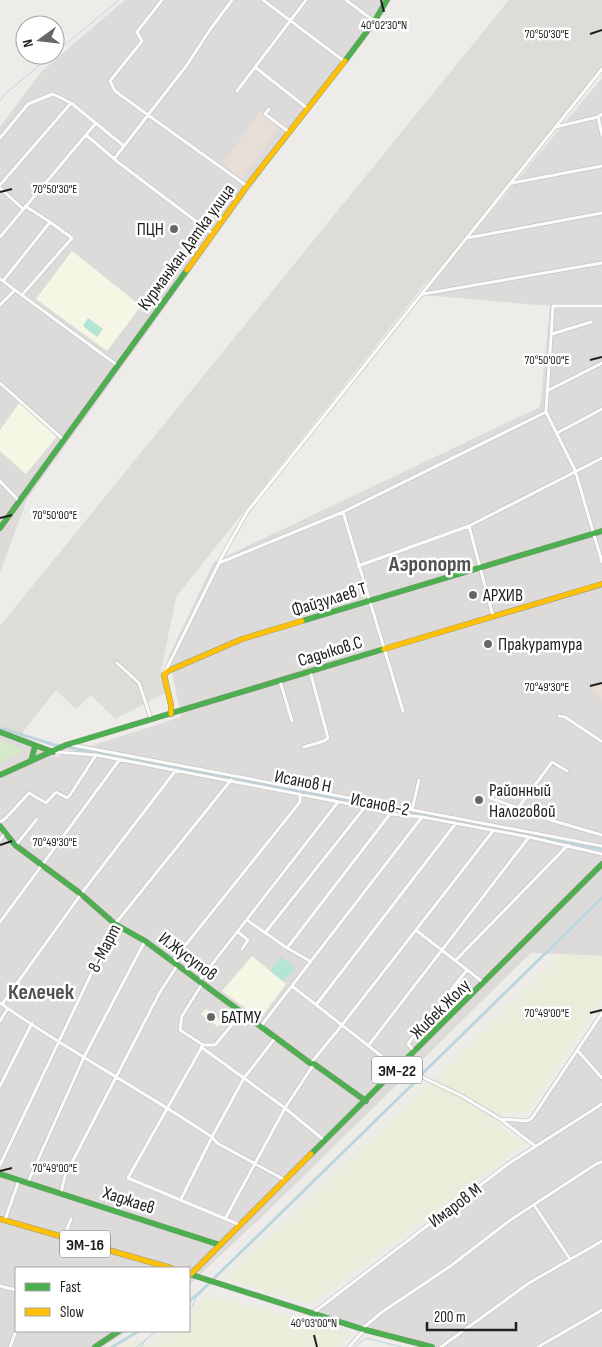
<svg xmlns="http://www.w3.org/2000/svg" width="602" height="1347" font-family="'Sofia Sans Condensed',sans-serif">
  <rect width="100%" height="100%" fill="#edece8"/>
  <path fill="#dcdbd9" d="M125 0H386L27 499 0 573V127L42 71Z
    M602 78V956L531 953 271 1208 189 1285V1268H16V1331H128L102 1347H0V736L56 757 181 717 169 656 214 562 540 407 550 306 422 295Z
    M602 1009V1347H432L312 1313 535 1146 500 1119 527 1121Z"/>
  <path fill="#f5f6e4" d="M72 251 141 306 107 351 36 299Z
    M20 402 58 435 26 474 0 451V430Z
    M252 956 286 984 260 1019 222 991Z
    M206 1009 221 1021 218 1027 201 1014Z"/>
  <path fill="#e7ded8" d="M260 112 280 126 242 179 222 164Z
    M602 681V699L590 689Z"/>
  <path fill="#dddcd7" d="M509 0H602V66L443 265 424 285 176 597 161 671 167 692 115 719 91 695 76 709 56 690 22 733 18 734 0 726V626Z"/>
  <path fill="#ebeddb" d="M562 954 602 956V999L527 1113 503 1112 493 1121 525 1144 311 1304 224 1280 409 1105Z
    M208 1293 215 1297 351 1333 338 1347H152L172 1331H189V1314Z
    M132 1340 151 1347H120Z"/>
  <path fill="#d7eac8" d="M0 740 24 750 0 763Z"/>
  <path fill="#b4e4d3" d="M88 318 103 329 97 337 83 326Z
    M281 957 296 968 283 981 270 971Z"/>
  <g fill="none" stroke-linecap="round" stroke-linejoin="round">
    <path stroke="#bcd6e0" stroke-width="1" d="M55 53 119 0
      M0 101 5 94 52 55
      M189 1309 192 1307 197 1295
      M95 1331 111 1333
      M120 1333 131 1331
      M136 1347 146 1340
      M141 1347 146 1339 157 1331
      M355 1347 366 1338 402 1347"/>
    <path stroke="#bcd6e0" stroke-width="3" d="M0 728 55 745 602 849
      M422 1074 602 898
      M189 1301 197 1295 419 1078
      M112 1347 139 1331"/>
    <path stroke="#dcdcd9" stroke-width="8" d="M109 623C111 630 118 637 125 636L130 633 140 618C138 606 119 603 117 591
      M95 645C92 654 100 660 108 659 115 653 124 645 120 636
      M101 659 103 666 92 679 86 680C80 676 75 672 78 665L107 631 122 564 130 551"/>
    <path stroke="#dcdcd9" stroke-width="20" d="M130 551 579 0"/>
    <g stroke="#c6c6c4" stroke-width="4.5">
      <path id="street" d="M232 0 209 31 187 65 148 115 247 186
        M263 0 344 61
        M346 0 374 21
        M255 67 307 108
        M237 91 306 0
        M269 109 265 114 289 132
        M598 117 602 135
        M555 127 598 117 602 114
        M86 135 119 163 213 234
        M0 138 28 104 53 94 71 103 124 146
        M114 159 148 115 115 91 110 81 142 41 137 32 162 0
        M512 183 602 166
        M0 185 71 103
        M0 188 23 209
        M0 237 96 123
        M467 238 602 213
        M0 279 117 365
        M3 281 50 222 25 206
        M423 294 602 263
        M22 295 72 238 50 222
        M0 305 15 290
        M552 334 591 322
        M0 383 64 440
        M547 391 602 363
        M546 412 575 470 602 562
        M557 433 602 409
        M0 481 19 501
        M343 512 403 711
        M219 562 247 512 602 69
        M358 566 469 526
        M493 616 469 526 602 458
        M117 663 139 683 151 719
        M165 672 219 563 343 512 546 412 553 306H602
        M280 681 292 721
        M559 716 565 717 601 741
        M72 745 602 846
        M304 747 324 741 328 738 310 671
        M56 752 96 755 365 807 390 814 422 817 529 837 602 854
        M490 798 554 821 602 835
        M518 808 552 762 567 771
        M412 810 419 780
        M0 822 6 818 29 793 46 803 56 792 67 798 70 795 96 755
        M0 840 5 833
        M16 845 37 819
        M247 920 287 948 310 961
        M0 922 120 759
        M416 930 484 983
        M238 932 248 940 242 949
        M265 933 365 807
        M287 948 390 814
        M455 961 568 845
        M172 962 300 802V794
        M199 981 338 802
        M202 984 182 1016 180 1030 203 1045H215L242 1013
        M292 986 398 1069
        M0 1003C68 1051 142 1090 212 1137L217 1143 285 1180
        M2 1004 81 894 176 770
        M316 1005 456 823
        M0 1021 8 1008
        M261 1026 422 817
        M203 1045 128 1178 240 1225
        M368 1046 529 837
        M201 1047 285 1108 325 1141
        M577 1050 602 1078
        M415 1052 408 1044 410 1041 467 970
        M311 1063 342 1025 493 831
        M405 1063 422 1077 462 1096 500 1119 535 1146
        M0 1086 32 1023
        M500 1119 527 1121 532 1118 602 1013
        M0 1165 115 924 231 780
        M28 1182 84 1057 145 941
        M61 1193 65 1176 160 992 177 966
        M181 1199 212 1137 244 1078 276 1037
        M534 1205 570 1259
        M225 1219 285 1108 314 1064
        M5 1220 19 1180
        M64 1237 71 1219
        M0 1286 16 1290
        M313 1313 508 1164 602 1104
        M363 1328 382 1312 452 1265 509 1221 596 1164 602 1162
        M10 1347 16 1331
        M349 1347 364 1330
        M441 1347 529 1283 602 1241
        M538 1347 602 1310"/>
    </g>
    <g stroke="#939780" stroke-width="6">
      <path id="fast" d="M345 61 374 22 387 0
        M0 528 187 270
        M302 621 602 531
        M0 732 53 752
        M31 761 35 746
        M0 775 66 745 384 649
        M0 826 15 845 81 894 115 924 145 941 310 1063 314 1064 366 1101
        M311 1154 602 864
        M0 1174 220 1245
        M189 1274 362 1329 432 1347
        M95 1347 119 1331"/>
    </g>
    <g stroke="#939780" stroke-width="6">
      <path id="slow" d="M187 270 247 186 345 61
        M384 649 602 584
        M171 714V705L164 675 168 671 242 639 302 621
        M0 1219 171 1268
        M191 1274 311 1154"/>
    </g>
    <use href="#street" stroke="#fcfcfc" stroke-width="3"/>
    <use href="#fast" stroke="#4caf50" stroke-width="5"/>
    <use href="#slow" stroke="#ffc107" stroke-width="5"/>
  </g>
  <path fill="none" stroke="#1f1f1f" stroke-width="2" d="M381 0 384 12M590 34 602 30M0 192 12 189M590 360 602 357M0 518 12 515M590 686 602 683M0 845 12 841M590 1013 602 1010M0 1171 12 1168M314 1335 317 1347"/>
  <g fill="#676765" stroke="#fff" stroke-width="2">
    <circle cx="174" cy="229" r="5"/>
    <circle cx="473" cy="595" r="5"/>
    <circle cx="488" cy="644" r="5"/>
    <circle cx="479" cy="800" r="5"/>
    <circle cx="211" cy="1017" r="5"/>
  </g>
  <g text-anchor="middle" stroke-width="5" stroke-linejoin="round" paint-order="stroke">
    <g fill="#fff" stroke="#626262" stroke-width="1">
      <rect x="372" y="1056.5" width="50" height="27" rx="4"/>
      <rect x="60" y="1230.5" width="50" height="27" rx="4"/>
    </g>
    <g font-size="16" font-weight="bold" fill="#1f1f1f">
      <text x="397" y="1076">ЭМ-22</text>
      <text x="85" y="1250">ЭМ-16</text>
    </g>
    <g font-size="18" fill="#1f1f1f" stroke="#fff" text-anchor="start">
      <text x="164" y="235" text-anchor="end">ПЦН</text>
      <text x="483" y="601">АРХИВ</text>
      <text x="498" y="650">Пракуратура</text>
      <text x="489" y="796">Районный<tspan x="489" dy="21">Налоговой</tspan></text>
      <text x="221" y="1023">БАТМУ</text>
    </g>
    <g font-size="18" fill="#1f1f1f" stroke="#fff">
      <text transform="translate(186 247) rotate(-54)" y="6">Курманжан Датка улица</text>
      <text transform="translate(329 599) rotate(-17)" y="6">Файзулаев Т</text>
      <text transform="translate(330 651) rotate(-17)" y="6">Садыков.С</text>
      <text transform="translate(303 781) rotate(11)" y="6">Исанов Н</text>
      <text transform="translate(380 804) rotate(11)" y="6">Исанов-2</text>
      <text transform="translate(104 948) rotate(-63)" y="6">8-Март</text>
      <text transform="translate(188 956) rotate(37)" y="6">И.Жусупов</text>
      <text transform="translate(440 1009) rotate(-45)" y="6">Жибек Жолу</text>
      <text transform="translate(129 1200) rotate(18)" y="6">Хаджаев</text>
      <text transform="translate(455 1205) rotate(-37)" y="6">Имаров М</text>
    </g>
    <g font-size="22" font-weight="bold" fill="#525252" stroke="#fff">
      <text x="430" y="571">Аэропорт</text>
      <text x="41" y="999">Келечек</text>
    </g>
  </g>
  <g font-size="12" text-anchor="middle" fill="#1f1f1f" stroke="#fff" stroke-width="5" stroke-linejoin="round" paint-order="stroke">
    <text x="384" y="29">40°02'30"N</text>
    <text x="547" y="38">70°50'30"E</text>
    <text x="55" y="193">70°50'30"E</text>
    <text x="547" y="364">70°50'00"E</text>
    <text x="55" y="519">70°50'00"E</text>
    <text x="547" y="691">70°49'30"E</text>
    <text x="55" y="846">70°49'30"E</text>
    <text x="547" y="1017">70°49'00"E</text>
    <text x="55" y="1172">70°49'00"E</text>
    <text x="314" y="1327">40°03'00"N</text>
  </g>
  <rect x="15" y="1267" width="175" height="65" fill="#ffffff" stroke="#a5a5a5"/>
  <rect x="25" y="1283" width="25" height="8" fill="#4caf50" stroke="#a5a5a5"/>
  <text x="60" y="1292" font-size="15" fill="#1f1f1f">Fast</text>
  <rect x="25" y="1308" width="25" height="8" fill="#ffc107" stroke="#a5a5a5"/>
  <text x="60" y="1317" font-size="15" fill="#1f1f1f">Slow</text>
  <g transform="translate(40 40) rotate(255)"><circle r="24" fill="#ffffff" stroke="#a5a5a5"/>
  <path d="M0-4L9 19L0 12L-9 19Z" fill="#676765"/>
  <text y="-8" font-size="14" font-weight="bold" text-anchor="middle" fill="#1f1f1f">N</text>
  </g>
  <path d="M427 1322v8h89v-8" fill="none" stroke="#1f1f1f" stroke-width="2.5"/>
  <text x="434" y="1322" font-size="15" fill="#1f1f1f" stroke="#ffffff" stroke-width="4" paint-order="stroke">200 m</text>
</svg>
